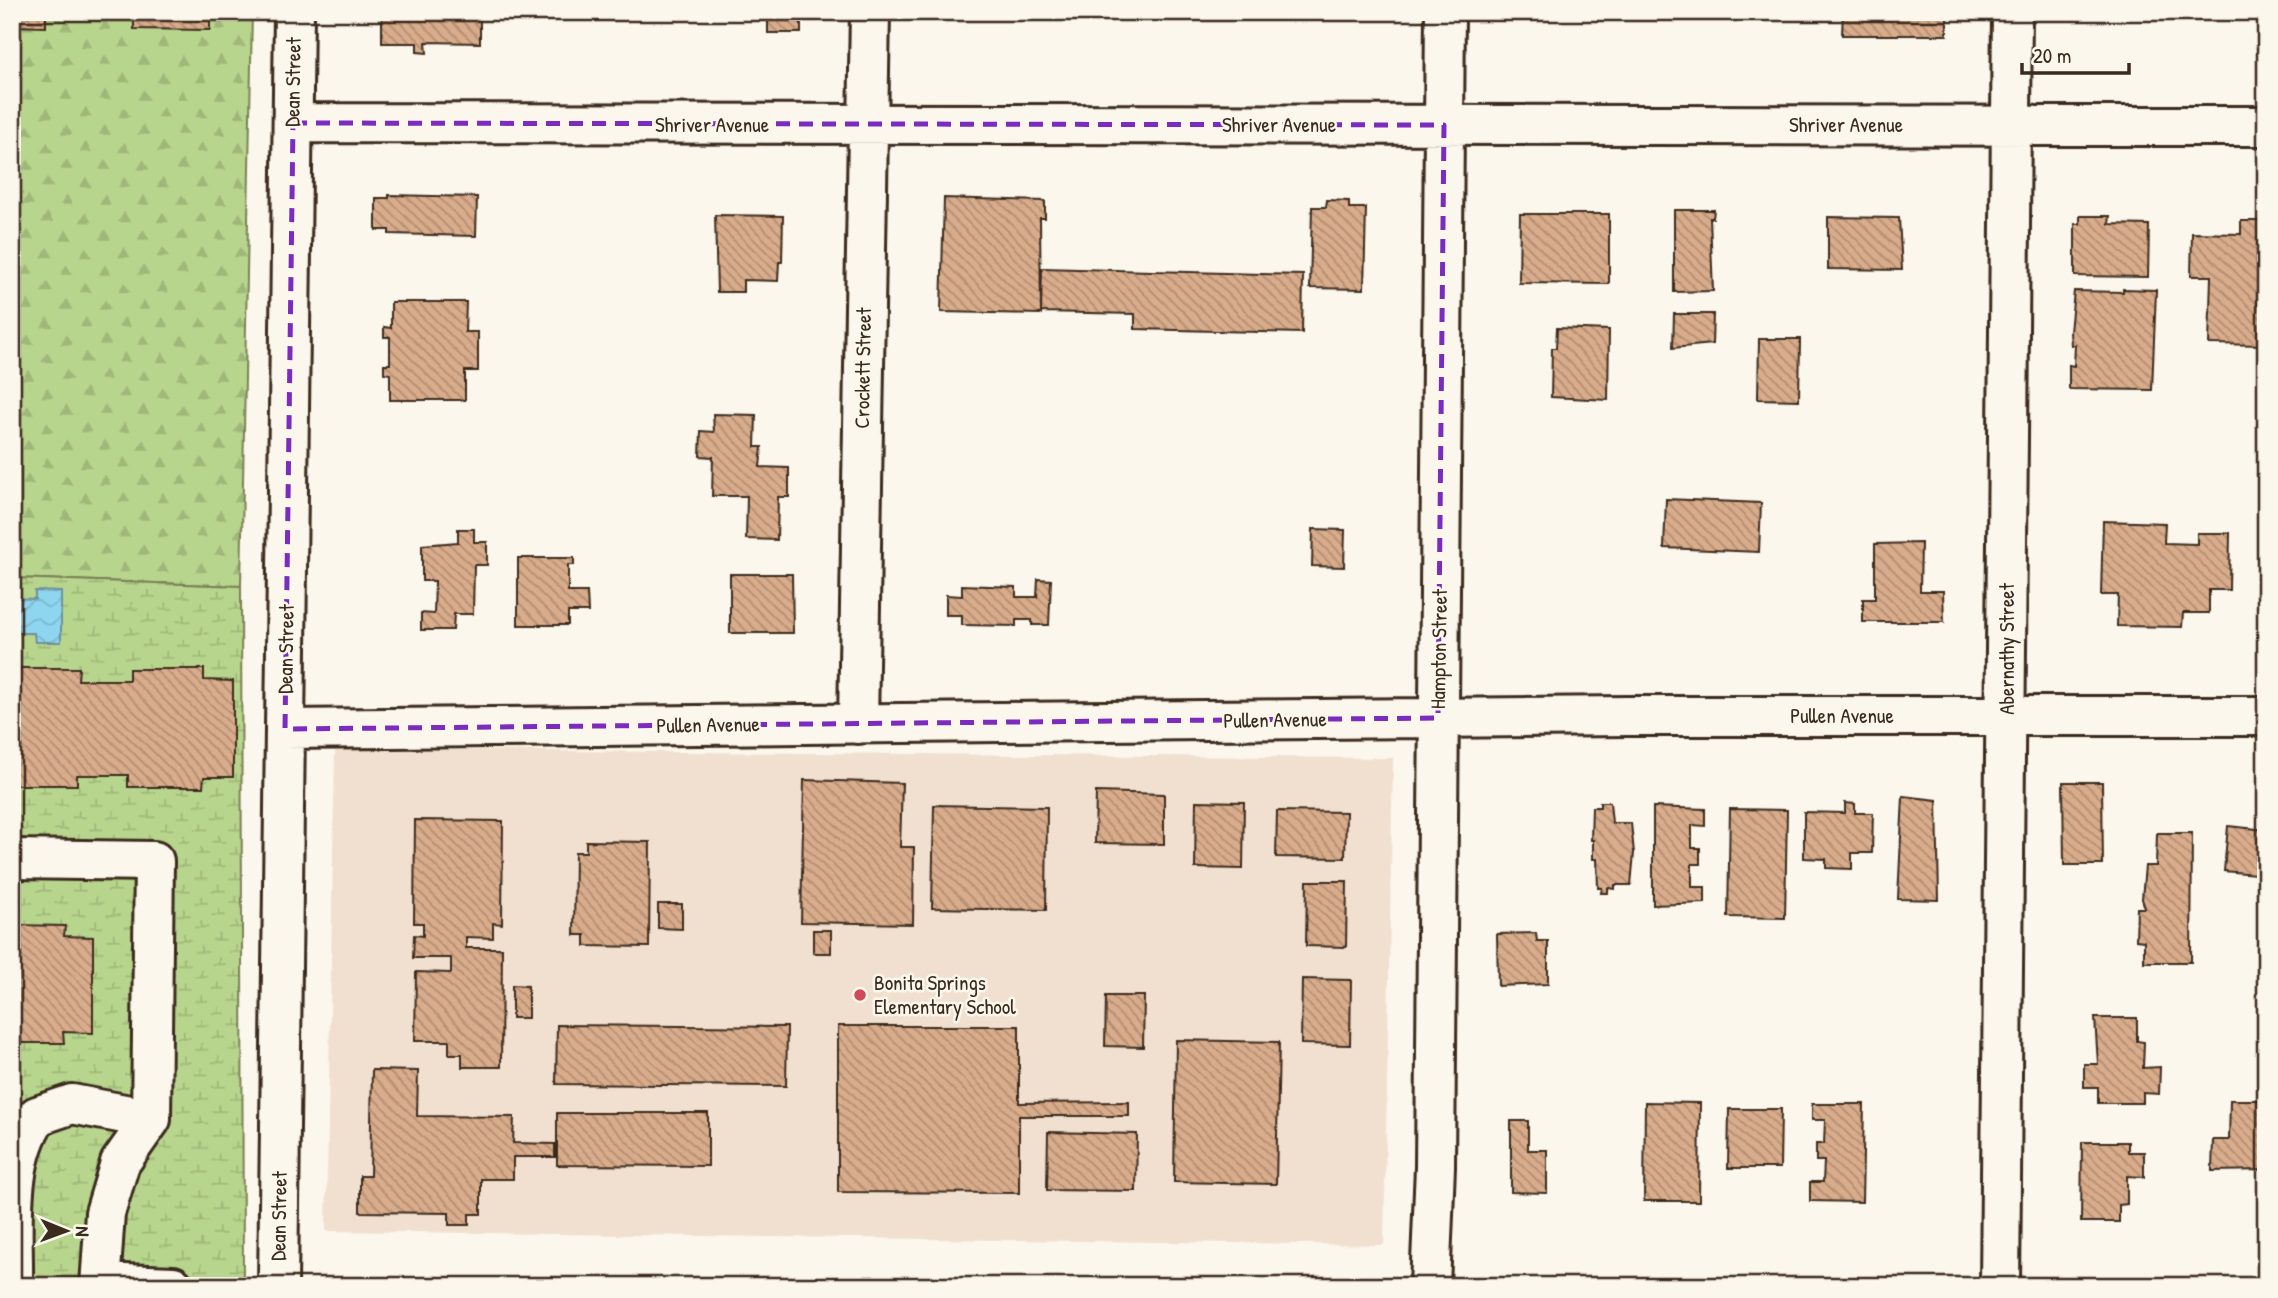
<svg xmlns="http://www.w3.org/2000/svg" width="2278" height="1298" font-family="'Patrick Hand',sans-serif">
  <defs>
    <pattern id="forest-firs" width="22" height="20" patternUnits="userSpaceOnUse" patternTransform="scale(1.75)"><rect width="22" height="20" fill="#b8d58d"/><path d="M5 1l3.5 6h-7zM16 11l3.5 6h-7z" fill="#9fb779"/></pattern>
    <pattern id="wetland-marsh" width="20" height="14" patternUnits="userSpaceOnUse" patternTransform="scale(1.75)"><rect width="20" height="14" fill="#b8d58d"/><path d="M1 5h8M5 5V1M11 12h8M15 12V8" fill="none" stroke="#9fb779"/></pattern>
    <pattern id="water-waves" width="16" height="10" patternUnits="userSpaceOnUse" patternTransform="scale(1.75)"><rect width="16" height="10" fill="#8ed6f0"/><path d="M0 5q4-4 8 0t8 0" fill="none" stroke="#7bb8cd"/></pattern>
    <pattern id="building-back-hatch" width="6" height="6" patternUnits="userSpaceOnUse" patternTransform="scale(1.75)"><rect width="6" height="6" fill="#d9ac8b"/><path d="M-1 5l2 2M0 0l6 6M5-1l2 2" fill="none" stroke="#b18c71"/></pattern>
  </defs>
  <rect width="100%" height="100%" fill="#fbf7ec"/>
  <filter id="ink" filterUnits="userSpaceOnUse"><feTurbulence type="fractalNoise" baseFrequency=".0143" numOctaves="2"/><feDisplacementMap in="SourceGraphic" scale="14" xChannelSelector="R" yChannelSelector="G"/><feConvolveMatrix kernelMatrix="1 2 1 2 8 2 1 2 1" color-interpolation-filters="sRGB"/></filter>
  <g filter="url(#ink)">
    <path fill="#f1e0cf" d="M335 749 1393 758 1384 1245 326 1231Z"/>
    <path fill="url(#forest-firs)" stroke="#7a8056" stroke-width="2" d="M12 12H252L241 586 12 578Z"/>
    <path fill="url(#wetland-marsh)" stroke="#7a8056" stroke-width="2" d="M12 578 241 586 243 1286H12Z"/>
    <path fill="url(#water-waves)" stroke="#6d919c" stroke-width="2" d="M35 591 61 592V642H35L34 633H12V598L35 599Z"/>
    <path fill="url(#building-back-hatch)" stroke="#3b2a1e" stroke-width="2" d="M12 12H246V17H210V30L134 29V17L46 16V27L12 26Z
      M392 12H480V43L426 42 427 53 417 52V43H382V17L392 16Z
      M768 12H801V33H768Z
      M1843 12H1947V35H1842Z
      M389 195 477 197 476 236 389 234V230H376V198H389Z
      M944 198 1045 201V218H1040L1041 314 941 312Z
      M1327 200 1349 201V208H1366L1364 289 1310 288 1312 207H1326Z
      M1674 210H1714L1713 218H1710L1713 291 1674 292Z
      M1520 214H1609V284L1519 283Z
      M715 215 783 216 782 262H779L778 281 743 280V292H717Z
      M2080 216H2110L2109 224 2149 225 2148 277 2075 276V224H2080Z
      M1828 217 1899 218 1902 270 1828 269Z
      M2241 221H2266V345L2209 344 2211 276H2191L2192 233 2241 234Z
      M1042 268 1303 275 1302 333 1135 329V314L1041 312Z
      M2123 289 2156 290 2152 390 2069 389V365L2074 366 2075 345H2071L2070 332 2074 291 2123 292Z
      M391 302H466L465 332H478V371H465V400H390V374L384 373V364H390V337H384V327L391 328Z
      M1674 314H1713L1712 344 1673 348Z
      M1557 328 1609 330 1608 400 1551 397 1552 348H1556Z
      M1759 339H1800L1799 400 1758 399Z
      M713 414 756 415 755 447H762L760 467 789 468V497H778L777 540 746 539 747 496H712L713 457 700 456 701 431 714 432Z
      M1666 499 1761 503 1759 552 1664 548Z
      M2103 521 2165 523 2164 543 2197 544V533H2230L2229 590H2209V613H2183L2182 627 2117 626 2118 595H2101Z
      M458 529H474V542H487V565H474L473 614H454L453 630H421V613L434 614 435 581H422V545L458 542Z
      M1313 529 1345 530 1344 567 1312 566Z
      M1921 543 1920 591H1943L1944 622H1863V599H1875V544Z
      M518 558H574V565H568V592H587L588 612H568V625H518Z
      M730 574H792L793 633H730Z
      M1038 579 1051 580 1049 625H1032V620H1016V626L962 625V615H946V595L962 596V585L1016 587V597H1037Z
      M12 668H79L78 680H129V669H204V680L233 681V777H204L203 787H128V775H77V785H12Z
      M804 780 902 783 900 847H914L913 924 801 922Z
      M2063 782H2102L2103 865H2064Z
      M1096 792 1164 794V844L1095 843Z
      M1903 796 1937 800 1939 900 1898 899Z
      M1196 801 1244 802 1243 869 1195 868Z
      M1600 802H1610L1612 823H1631L1634 853 1631 885H1615V889L1608 888V893H1601L1602 888H1598L1597 859H1593V840H1591L1592 807H1600Z
      M1845 803 1855 804V813H1873L1872 853H1852V869L1826 868V859L1804 858V812L1845 813Z
      M934 805 1047 807 1046 910 932 908Z
      M1653 807 1705 809V826L1692 825V848H1700V864H1692V887H1705V903L1653 905Z
      M1730 809 1787 810 1785 918 1728 917Z
      M1277 811 1346 812 1345 858 1276 857Z
      M415 820 503 821 502 924 493 923V938L466 937V948H502L501 1067H462V1054H449V1041H415L416 972 451 973V958H413L414 935 423 936V923H414Z
      M2228 826 2266 830V875L2224 871Z
      M2157 833H2192L2191 962H2144V941L2136 940 2137 908H2145L2142 899 2145 866H2156Z
      M586 841 650 842 649 947 585 946V935H574L575 852H586Z
      M1307 881H1347L1346 947 1306 946Z
      M658 904H682V929L658 928Z
      M12 925 65 926 64 936 93 937V1033L63 1032 64 1043H12Z
      M813 930H831V953H813Z
      M1536 933 1537 941H1548V984L1498 986 1497 934Z
      M1302 979 1351 980 1350 1045 1301 1044Z
      M512 985 528 986V1018H512Z
      M1106 996H1144L1143 1047 1105 1046Z
      M2095 1018H2137V1041L2144 1042 2143 1068 2160 1067 2159 1094 2143 1093V1103H2098V1087H2084V1064H2098Z
      M557 1025 787 1027 786 1086 556 1084Z
      M838 1026H1019V1103L1129 1102V1116H1019V1193L838 1192Z
      M1176 1040 1279 1042 1276 1184 1174 1182Z
      M372 1070 418 1071 417 1116 514 1117 513 1143 555 1144V1157H513V1179H481V1214H469V1225H449V1213L360 1212V1176H370Z
      M2230 1100H2266V1170L2212 1171 2213 1140H2229Z
      M1645 1102 1700 1103 1699 1201H1644Z
      M1812 1104H1864L1862 1202 1810 1201V1182H1823L1824 1161H1816V1144H1824L1825 1120H1812Z
      M1729 1109H1781L1780 1168H1728Z
      M557 1113H708V1166L557 1165Z
      M1511 1121H1528V1150H1547V1193L1511 1192Z
      M1048 1132 1137 1134 1136 1191 1047 1190Z
      M2082 1142H2128V1152H2144V1177L2127 1176V1204L2119 1205V1222H2081Z"/>
    <g fill="none" stroke-linecap="round" stroke-linejoin="round">
      <g stroke="#3b2a1e" stroke-width="44">
        <path id="minor" d="M293 123 2266 126
          M858 724 870 12
          M285 729 1628 716H2266
          M12 859 154 861 151 1119 120 1163 105 1213 100 1286
          M100 1283 173 1286
          M13 1286C14 1230 5 1165 37 1116L72 1104 151 1119
          M278 1286 294 12
          M1430 1286 1435 1167 1445 12
          M2000 1286 2012 12"/>
      </g>
      <use href="#minor" stroke="#fbf7ec" stroke-width="38"/>
    </g>
  </g>
  <path fill="none" stroke="#7b2cbf" stroke-width="5" stroke-dasharray="14 9" stroke-linejoin="round" d="M293 123 1444 125 1438 718 285 729Z"/>
  <circle fill="#d1495b" stroke="#fbf7ec" stroke-width="2.5" cx="860" cy="995" r="7"/>
  <g text-anchor="middle" stroke-width="5" stroke-linejoin="round" paint-order="stroke">
    <g font-size="21" fill="#3b2a1e" stroke="#fbf7ec">
      <text transform="translate(293 82) rotate(-89)" y="7">Dean Street</text>
      <text x="712" y="132">Shriver Avenue</text>
      <text x="1279" y="132">Shriver Avenue</text>
      <text x="1846" y="132">Shriver Avenue</text>
      <text transform="translate(863 368) rotate(-89)" y="7">Crockett Street</text>
      <text transform="translate(286 649) rotate(-89)" y="7">Dean Street</text>
      <text transform="translate(1439 649) rotate(-89)" y="7">Hampton Street</text>
      <text transform="translate(2007 649) rotate(-90)" y="7">Abernathy Street</text>
      <text x="1842" y="723">Pullen Avenue</text>
      <text transform="translate(1275 720) rotate(-1)" y="7">Pullen Avenue</text>
      <text transform="translate(708 725) rotate(-1)" y="7">Pullen Avenue</text>
      <text transform="translate(279 1216) rotate(-89)" y="7">Dean Street</text>
    </g>
    <g font-size="21" fill="#3b2a1e" stroke="#fbf7ec" text-anchor="start">
      <text x="874" y="990">Bonita Springs<tspan x="874" dy="24">Elementary School</tspan></text>
    </g>
  </g>
  <rect width="2278" height="1298" fill="none" stroke="#fbf7ec" stroke-width="42"/>
  <rect x="21" y="21" width="2236" height="1256" fill="none" stroke="#3b2a1e" stroke-width="2.5" filter="url(#ink)"/>
  <g transform="translate(66 1231) rotate(91)" stroke="#fbf7ec" stroke-width="5" paint-order="stroke">
  <path d="M0-5L12 26L0 18L-12 26Z" fill="#3b2a1e"/>
  <text y="-10" font-size="19" font-weight="bold" text-anchor="middle" fill="#3b2a1e">N</text>
  </g>
  <path d="M2022 63v10h107v-10" fill="none" stroke="#3b2a1e" stroke-width="3.5"/>
  <text x="2033" y="63" font-size="21" fill="#3b2a1e" stroke="#fbf7ec" stroke-width="5" paint-order="stroke">20 m</text>
</svg>
